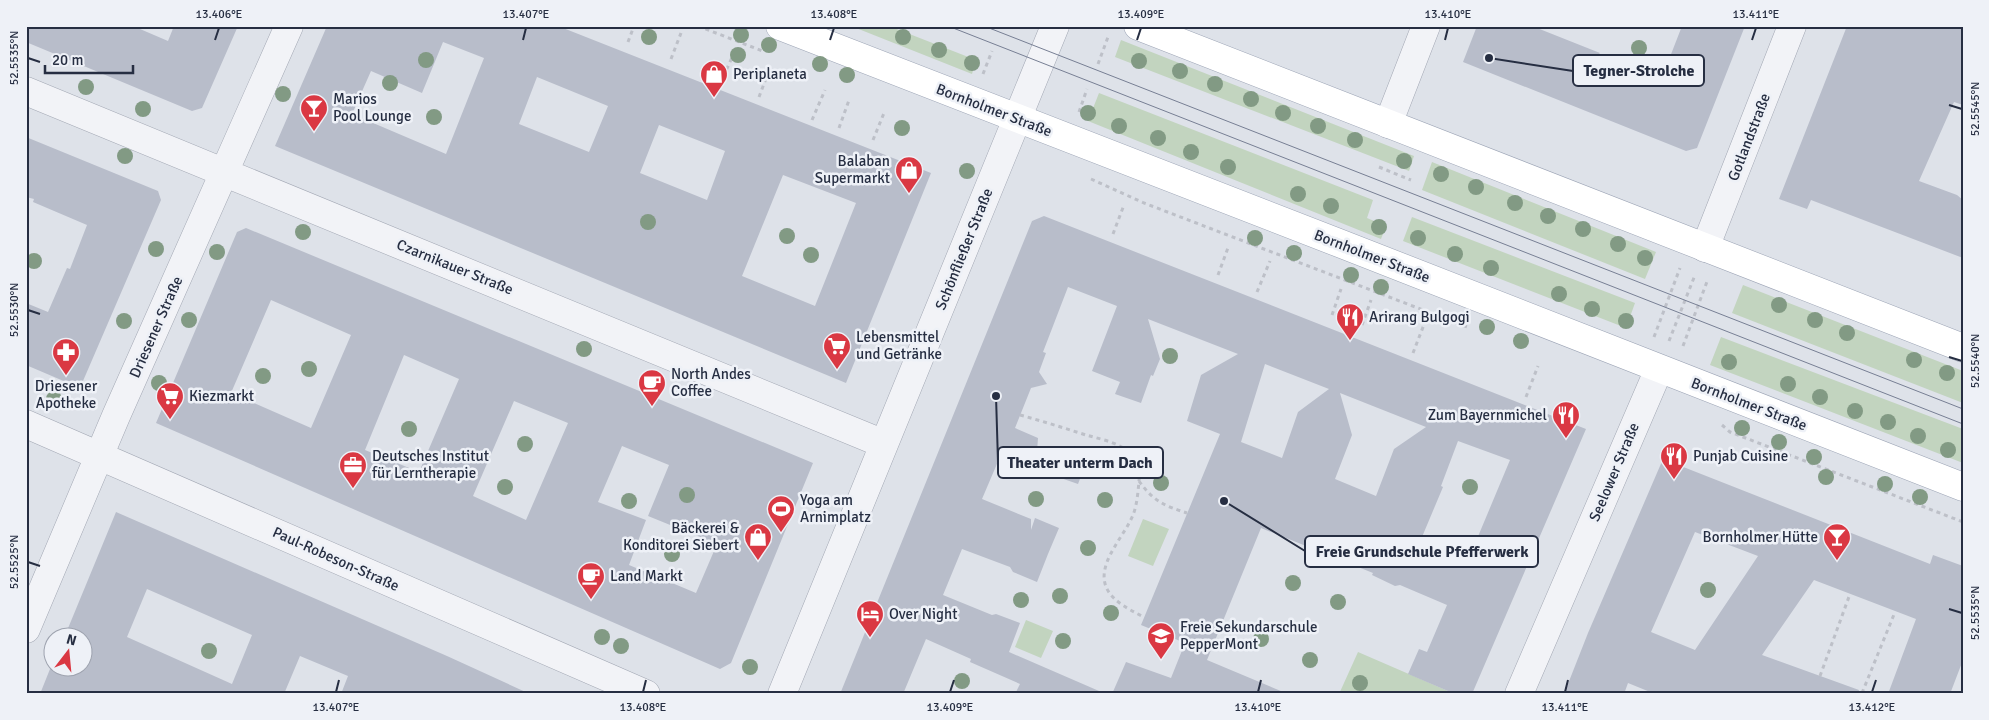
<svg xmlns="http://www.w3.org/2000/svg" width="1989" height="720" font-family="Signika,sans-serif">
  <rect width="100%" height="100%" fill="#dee2e9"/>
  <path fill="#c2d4bf" d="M851 26H889L976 60 972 74Z
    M1121 40 1414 156 1409 171 1115 57Z
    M1099 93 1373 200 1367 218 1386 226 1381 239 1088 121Z
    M1432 162 1656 252 1645 279 1422 190Z
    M1412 217 1635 303 1626 328 1403 241Z
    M1743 285 1963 371V403L1732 313Z
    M1721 337 1963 429V463L1710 365Z
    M1143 519 1169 529 1153 566 1128 556Z
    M1026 620 1053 631 1041 658 1015 647Z
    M1358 652 1455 694H1339Z"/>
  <path fill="#b8bdca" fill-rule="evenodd" d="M26 26H133L168 41 174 26H238L202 108 192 111 26 42Z
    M327 26H558L931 173 846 383 275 146ZM443 42 484 58 446 154 352 114 371 71 422 93ZM537 77 608 106 589 152 519 124ZM659 125 725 151 707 200 640 173ZM783 175 856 203 815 306 742 276Z
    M1477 26H1532L1600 53 1599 54 1613 59 1612 61 1661 80 1682 26H1745L1697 148 1686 151 1463 62Z
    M1847 26H1963V105L1954 102 1919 181 1957 195 1963 200V258L1811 200 1807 209 1779 199Z
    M26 137 158 191 161 200 83 381 73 385 26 365V303L48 312 67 268 70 269 87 225 33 202 34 199 26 197Z
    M1044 216 1586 429 1472 694H1455L1408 674 1419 649 1427 652 1447 605 1400 585 1395 586 1372 575 1373 573 1261 528 1207 660 1288 694H1112L1126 662 1171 678 1185 643 1141 625 1220 434 1187 421 1201 375 1238 354 1148 319 1160 359 1153 376 1151 375 1141 403 1115 394 1120 382 1092 371 1117 306 1068 287 1043 352 1046 353 1039 372 1047 384 1031 388 1015 428 1038 438 1036 465 1002 452 982 499 1031 519V530L1035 518 1059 528 1048 554 1037 582 1013 572 1010 567 962 549 943 595 992 615 996 614 1020 623 1009 652 1106 694H1015L1020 684 970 662 971 659 926 639 903 694H840L1032 221ZM1265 364 1329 389 1298 412 1282 458 1241 442ZM1340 393 1426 427 1394 449 1376 496 1335 479 1352 435ZM1458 441 1510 460 1469 558 1422 537 1443 487 1441 486Z
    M246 228 813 463 731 663 720 669 156 423 237 232ZM271 300 351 335 311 428 231 393ZM404 355 459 379 419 472 365 450ZM514 401 568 423 526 520 473 496ZM622 446 669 465 648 516 717 544 696 593 629 565 646 520 598 502Z
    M1062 448 1088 458 1078 484 1052 475Z
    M1663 459 1930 564 1933 555 1963 566V660L1950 694H1888L1916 619 1814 580 1762 655 1859 690 1858 694H1655L1628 683 1624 694H1564L1588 633ZM1695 532 1758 556 1695 650 1651 632Z
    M116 512 447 656 530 694H341L348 676 300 656 284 694H40L52 664V668H82V638H64ZM147 589 252 635 232 684 127 637Z"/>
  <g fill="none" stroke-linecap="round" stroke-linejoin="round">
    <g stroke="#a3a8b4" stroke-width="29">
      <path id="minor" d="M26 91 884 444
        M1388 124 1426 26
        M1705 248 1792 26
        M26 424 646 694
        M26 629 116 416 289 26
        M782 694 1055 26
        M1519 694 1659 369"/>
    </g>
    <g stroke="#9da5b6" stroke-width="29">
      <path id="primary" d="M780 26 1339 243 1963 487
        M1138 26 1963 348"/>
    </g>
    <path stroke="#bdc0c8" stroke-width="3" stroke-dasharray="4 4" stroke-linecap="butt" d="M698 26 765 52
      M628 42 634 26
      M671 59 681 33
      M1098 64 1108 37
      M983 74 992 51
      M720 84 734 53
      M759 97 770 68
      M1079 112 1087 89
      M812 120 825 90
      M839 128 849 100
      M873 140 884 113
      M1379 167 1411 180
      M1091 179 1144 203 1470 328
      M1113 234 1124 205
      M1218 275 1229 245
      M1257 292 1270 261
      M1332 315 1341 289
      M1362 325 1371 300
      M1654 337 1680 268
      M1669 341 1695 275
      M1683 346 1708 279
      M1413 353 1425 322
      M1526 397 1538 366
      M1020 415C1042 421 1064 428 1086 435 1100 439 1116 442 1128 451 1139 458 1140 470 1139 481 1138 492 1137 505 1133 515 1128 527 1120 537 1114 548 1091 586 1111 601 1144 617
      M1722 425 1730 432 1963 522
      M1139 481C1153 501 1165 506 1187 513
      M1820 676 1850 594
      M1862 693 1895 612"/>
    <use href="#minor" stroke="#f2f3f7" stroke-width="28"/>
    <use href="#primary" stroke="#fff" stroke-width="28"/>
    <path stroke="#777f94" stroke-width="1" d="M948 26 1963 424
      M984 26 1963 409"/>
  </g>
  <g fill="#829a84">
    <circle cx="741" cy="35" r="8"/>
    <circle cx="649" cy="37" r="8"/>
    <circle cx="903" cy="37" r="8"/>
    <circle cx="769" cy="45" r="8"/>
    <circle cx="1639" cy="48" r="8"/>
    <circle cx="939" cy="50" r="8"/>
    <circle cx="738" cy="55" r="8"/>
    <circle cx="426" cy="60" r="8"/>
    <circle cx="1139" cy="61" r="8"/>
    <circle cx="972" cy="63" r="8"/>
    <circle cx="820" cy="64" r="8"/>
    <circle cx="1180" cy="71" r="8"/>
    <circle cx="847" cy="75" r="8"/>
    <circle cx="390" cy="83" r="8"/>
    <circle cx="1215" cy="84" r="8"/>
    <circle cx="86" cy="87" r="8"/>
    <circle cx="283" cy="94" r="8"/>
    <circle cx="1251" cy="99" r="8"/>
    <circle cx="143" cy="109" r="8"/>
    <circle cx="1088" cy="113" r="8"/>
    <circle cx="1283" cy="113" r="8"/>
    <circle cx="434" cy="117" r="8"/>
    <circle cx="1119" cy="126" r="8"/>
    <circle cx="1318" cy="126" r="8"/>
    <circle cx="902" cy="128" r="8"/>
    <circle cx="1158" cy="138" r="8"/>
    <circle cx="1355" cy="140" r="8"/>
    <circle cx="1191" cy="152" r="8"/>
    <circle cx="125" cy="156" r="8"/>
    <circle cx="1404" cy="161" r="8"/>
    <circle cx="1228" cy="167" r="8"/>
    <circle cx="967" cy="171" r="8"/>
    <circle cx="1441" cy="174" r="8"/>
    <circle cx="1476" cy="187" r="8"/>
    <circle cx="1298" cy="194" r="8"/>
    <circle cx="1515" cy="203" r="8"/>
    <circle cx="1331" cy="206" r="8"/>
    <circle cx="1548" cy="216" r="8"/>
    <circle cx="648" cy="222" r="8"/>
    <circle cx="1379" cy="227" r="8"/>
    <circle cx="1583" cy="229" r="8"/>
    <circle cx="303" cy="232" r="8"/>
    <circle cx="787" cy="236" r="8"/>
    <circle cx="1255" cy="238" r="8"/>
    <circle cx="1418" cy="238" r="8"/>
    <circle cx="1618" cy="244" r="8"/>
    <circle cx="156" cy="249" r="8"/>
    <circle cx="217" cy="252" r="8"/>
    <circle cx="1294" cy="253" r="8"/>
    <circle cx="1455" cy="254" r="8"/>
    <circle cx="811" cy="255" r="8"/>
    <circle cx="1645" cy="258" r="8"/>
    <circle cx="34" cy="261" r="8"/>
    <circle cx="1491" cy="268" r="8"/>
    <circle cx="1351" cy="275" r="8"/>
    <circle cx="1381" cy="287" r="8"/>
    <circle cx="1559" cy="294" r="8"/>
    <circle cx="1779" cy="305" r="8"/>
    <circle cx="1592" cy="309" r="8"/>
    <circle cx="189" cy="320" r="8"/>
    <circle cx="1815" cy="320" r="8"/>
    <circle cx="124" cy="321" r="8"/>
    <circle cx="1626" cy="321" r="8"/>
    <circle cx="1487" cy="327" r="8"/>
    <circle cx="1847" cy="333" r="8"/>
    <circle cx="1521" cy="341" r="8"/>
    <circle cx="584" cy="349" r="8"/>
    <circle cx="1170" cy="356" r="8"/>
    <circle cx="1914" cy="360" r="8"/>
    <circle cx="1729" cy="362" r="8"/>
    <circle cx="309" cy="369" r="8"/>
    <circle cx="1947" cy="373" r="8"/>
    <circle cx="263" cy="376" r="8"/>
    <circle cx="159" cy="383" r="8"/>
    <circle cx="1788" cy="384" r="8"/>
    <circle cx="1820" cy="397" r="8"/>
    <circle cx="54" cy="399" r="8"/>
    <circle cx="1855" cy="411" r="8"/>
    <circle cx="1888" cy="422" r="8"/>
    <circle cx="1742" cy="428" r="8"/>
    <circle cx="409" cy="429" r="8"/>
    <circle cx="1918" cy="436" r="8"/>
    <circle cx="1779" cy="442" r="8"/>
    <circle cx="525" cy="444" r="8"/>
    <circle cx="1948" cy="450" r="8"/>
    <circle cx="1814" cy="457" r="8"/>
    <circle cx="1826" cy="477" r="8"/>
    <circle cx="1161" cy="483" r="8"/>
    <circle cx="1885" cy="484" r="8"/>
    <circle cx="505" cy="487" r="8"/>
    <circle cx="1470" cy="487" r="8"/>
    <circle cx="687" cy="495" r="8"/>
    <circle cx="1920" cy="497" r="8"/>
    <circle cx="1036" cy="499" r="8"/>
    <circle cx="1105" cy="500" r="8"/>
    <circle cx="629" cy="501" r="8"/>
    <circle cx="1088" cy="548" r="8"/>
    <circle cx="672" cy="554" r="8"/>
    <circle cx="1293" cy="583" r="8"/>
    <circle cx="1708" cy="590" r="8"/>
    <circle cx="1060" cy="596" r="8"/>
    <circle cx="1021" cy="600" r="8"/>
    <circle cx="1338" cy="602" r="8"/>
    <circle cx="1111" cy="613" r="8"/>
    <circle cx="602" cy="637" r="8"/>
    <circle cx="1261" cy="639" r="8"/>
    <circle cx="1063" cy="641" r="8"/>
    <circle cx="621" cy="646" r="8"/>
    <circle cx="209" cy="651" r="8"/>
    <circle cx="1310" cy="660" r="8"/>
    <circle cx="750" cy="667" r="8"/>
    <circle cx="962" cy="681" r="8"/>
    <circle cx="1360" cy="683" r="8"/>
  </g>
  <path fill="none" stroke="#262e42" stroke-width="2" d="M215 40 219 28M523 40 526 28M830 40 834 28M1137 40 1141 28M1445 40 1448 28M1752 40 1756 28M28 58 40 62M1949 105 1962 109M28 310 40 314M1949 357 1962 361M28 562 40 566M1949 609 1962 613M336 692 339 680M643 692 646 680M950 692 954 680M1258 692 1261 680M1565 692 1568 680M1872 692 1876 680"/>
  <defs>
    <g id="shop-pin" transform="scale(1.4375)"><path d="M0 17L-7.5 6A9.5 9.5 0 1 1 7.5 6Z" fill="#da3843" stroke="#eef1f7"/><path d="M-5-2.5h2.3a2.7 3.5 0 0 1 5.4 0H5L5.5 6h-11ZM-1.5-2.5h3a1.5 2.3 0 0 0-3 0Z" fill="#fff"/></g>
    <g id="bar-pin" transform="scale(1.4375)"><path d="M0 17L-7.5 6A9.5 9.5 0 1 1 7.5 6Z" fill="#da3843" stroke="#eef1f7"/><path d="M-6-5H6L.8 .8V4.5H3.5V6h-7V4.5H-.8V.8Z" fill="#fff"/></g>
    <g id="restaurant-pin" transform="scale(1.4375)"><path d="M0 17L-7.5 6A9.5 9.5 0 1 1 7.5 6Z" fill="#da3843" stroke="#eef1f7"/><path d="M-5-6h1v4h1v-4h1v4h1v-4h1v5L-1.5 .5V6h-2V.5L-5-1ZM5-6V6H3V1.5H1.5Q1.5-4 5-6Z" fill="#fff"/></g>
    <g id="supermarket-pin" transform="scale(1.4375)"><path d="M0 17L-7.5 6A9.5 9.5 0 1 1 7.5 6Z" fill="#da3843" stroke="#eef1f7"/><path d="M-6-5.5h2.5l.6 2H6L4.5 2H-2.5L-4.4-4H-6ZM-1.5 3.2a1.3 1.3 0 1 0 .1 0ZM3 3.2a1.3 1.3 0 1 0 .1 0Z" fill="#fff"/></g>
    <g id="pharmacy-pin" transform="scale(1.4375)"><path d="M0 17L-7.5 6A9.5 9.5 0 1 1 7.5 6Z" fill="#da3843" stroke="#eef1f7"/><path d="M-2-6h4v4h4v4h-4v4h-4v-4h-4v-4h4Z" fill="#fff"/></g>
    <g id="cafe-pin" transform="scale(1.4375)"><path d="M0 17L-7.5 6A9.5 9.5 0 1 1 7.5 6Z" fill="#da3843" stroke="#eef1f7"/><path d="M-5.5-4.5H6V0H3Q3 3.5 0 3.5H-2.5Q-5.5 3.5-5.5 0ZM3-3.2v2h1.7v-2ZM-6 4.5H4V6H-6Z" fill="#fff"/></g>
    <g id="office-pin" transform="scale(1.4375)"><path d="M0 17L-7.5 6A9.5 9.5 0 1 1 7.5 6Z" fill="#da3843" stroke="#eef1f7"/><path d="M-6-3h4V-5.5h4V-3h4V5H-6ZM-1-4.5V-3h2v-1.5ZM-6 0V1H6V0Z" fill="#fff"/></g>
    <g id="stadium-pin" transform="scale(1.4375)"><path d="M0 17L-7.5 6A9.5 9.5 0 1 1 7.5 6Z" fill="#da3843" stroke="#eef1f7"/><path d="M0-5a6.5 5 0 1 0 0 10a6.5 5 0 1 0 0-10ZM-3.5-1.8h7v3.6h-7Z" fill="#fff"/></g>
    <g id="hotel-pin" transform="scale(1.4375)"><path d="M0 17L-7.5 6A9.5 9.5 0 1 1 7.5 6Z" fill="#da3843" stroke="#eef1f7"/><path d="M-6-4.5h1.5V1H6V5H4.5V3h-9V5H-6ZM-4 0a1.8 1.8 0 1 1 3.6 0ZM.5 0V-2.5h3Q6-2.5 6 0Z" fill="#fff"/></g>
    <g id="school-pin" transform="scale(1.4375)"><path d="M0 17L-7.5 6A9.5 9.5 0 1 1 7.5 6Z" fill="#da3843" stroke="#eef1f7"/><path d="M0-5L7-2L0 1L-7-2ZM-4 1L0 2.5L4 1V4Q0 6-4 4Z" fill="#fff"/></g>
  </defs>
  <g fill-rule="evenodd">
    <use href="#shop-pin" x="714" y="74"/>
    <use href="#bar-pin" x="314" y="108"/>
    <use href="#shop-pin" x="909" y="170"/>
    <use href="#restaurant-pin" x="1350" y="317"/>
    <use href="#supermarket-pin" x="837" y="346"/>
    <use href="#pharmacy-pin" x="66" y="352"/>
    <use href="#cafe-pin" x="652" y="383"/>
    <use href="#supermarket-pin" x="170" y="396"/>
    <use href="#restaurant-pin" x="1566" y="415"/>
    <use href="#restaurant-pin" x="1674" y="456"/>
    <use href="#office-pin" x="353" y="465"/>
    <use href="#stadium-pin" x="781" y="509"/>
    <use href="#shop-pin" x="758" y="537"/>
    <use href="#bar-pin" x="1837" y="537"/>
    <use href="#cafe-pin" x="591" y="576"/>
    <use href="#hotel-pin" x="870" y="614"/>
    <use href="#school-pin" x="1161" y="636"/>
  </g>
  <g text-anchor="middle" stroke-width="5" stroke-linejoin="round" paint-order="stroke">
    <g font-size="15" fill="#262e42" stroke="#eef1f7" text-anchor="start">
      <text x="733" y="79">Periplaneta</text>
      <text x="333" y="104">Marios<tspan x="333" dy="17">Pool Lounge</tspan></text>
      <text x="890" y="166" text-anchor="end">Balaban<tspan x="890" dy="17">Supermarkt</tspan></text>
      <text x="1369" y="322">Arirang Bulgogi</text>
      <text x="856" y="342">Lebensmittel<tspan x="856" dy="17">und Getränke</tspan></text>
      <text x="671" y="379">North Andes<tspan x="671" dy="17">Coffee</tspan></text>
      <text x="66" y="391" text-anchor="middle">Driesener<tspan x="66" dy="17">Apotheke</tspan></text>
      <text x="189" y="401">Kiezmarkt</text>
      <text x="1547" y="420" text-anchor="end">Zum Bayernmichel</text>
      <text x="372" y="461">Deutsches Institut<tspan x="372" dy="17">für Lerntherapie</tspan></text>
      <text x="1693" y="461">Punjab Cuisine</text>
      <text x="800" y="505">Yoga am<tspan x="800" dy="17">Arnimplatz</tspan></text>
      <text x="739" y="533" text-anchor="end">Bäckerei &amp;<tspan x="739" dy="17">Konditorei Siebert</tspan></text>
      <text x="1818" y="542" text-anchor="end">Bornholmer Hütte</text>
      <text x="610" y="581">Land Markt</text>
      <text x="889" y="619">Over Night</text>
      <text x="1180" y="632">Freie Sekundarschule<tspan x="1180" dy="17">PepperMont</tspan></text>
    </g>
    <g font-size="15" fill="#262e42" stroke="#eef1f7">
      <text transform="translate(994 110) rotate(21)" y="5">Bornholmer Straße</text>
      <text transform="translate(1749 137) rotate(-69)" y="5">Gotlandstraße</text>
      <text transform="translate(964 249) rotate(-68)" y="5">Schönfließer Straße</text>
      <text transform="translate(1372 256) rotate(21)" y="5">Bornholmer Straße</text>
      <text transform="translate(455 267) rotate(22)" y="5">Czarnikauer Straße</text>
      <text transform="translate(156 327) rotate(-66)" y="5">Driesener Straße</text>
      <text transform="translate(1749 404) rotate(21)" y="5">Bornholmer Straße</text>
      <text transform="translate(1614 472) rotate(-67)" y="5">Seelower Straße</text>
      <text transform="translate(336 559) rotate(24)" y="5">Paul-Robeson-Straße</text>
    </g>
  </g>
  <path fill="none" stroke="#262e42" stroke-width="2" d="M1489 58L1573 71M996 396L998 462M1224 501L1305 551"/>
  <g fill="#262e42" stroke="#eef1f7" stroke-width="2">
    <circle cx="1489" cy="58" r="5"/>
    <circle cx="996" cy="396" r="5"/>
    <circle cx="1224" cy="501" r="5"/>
  </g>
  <g fill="#eef1f7" stroke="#262e42" stroke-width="2">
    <rect x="1573" y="55" width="131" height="31" rx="5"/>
    <rect x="998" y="447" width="165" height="31" rx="5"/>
    <rect x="1305" y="536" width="233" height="31" rx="5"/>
  </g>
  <g font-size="16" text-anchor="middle" font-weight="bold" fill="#262e42">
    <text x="1639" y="76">Tegner-Strolche</text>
    <text x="1080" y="468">Theater unterm Dach</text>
    <text x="1422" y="557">Freie Grundschule Pfefferwerk</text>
  </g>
  <rect width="1989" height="720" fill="none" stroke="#eef1f7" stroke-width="55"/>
  <g transform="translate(68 652) rotate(16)"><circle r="24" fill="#eef1f7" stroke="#9ea3af"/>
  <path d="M0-4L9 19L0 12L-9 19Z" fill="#da3843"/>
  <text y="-8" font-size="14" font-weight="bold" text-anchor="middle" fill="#262e42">N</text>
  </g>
  <path d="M45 65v8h88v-8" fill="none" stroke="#262e42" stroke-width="2.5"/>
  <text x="52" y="65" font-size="15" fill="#262e42" stroke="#eef1f7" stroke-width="4" paint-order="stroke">20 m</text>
  <rect x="28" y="28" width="1934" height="664" fill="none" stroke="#262e42" stroke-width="2"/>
  <g font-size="12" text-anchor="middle" fill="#262e42">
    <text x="219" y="18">13.406°E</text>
    <text x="526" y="18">13.407°E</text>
    <text x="834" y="18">13.408°E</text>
    <text x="1141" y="18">13.409°E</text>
    <text x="1448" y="18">13.410°E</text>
    <text x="1756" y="18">13.411°E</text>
    <text transform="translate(14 58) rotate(-90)" y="4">52.5535°N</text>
    <text transform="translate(1975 109) rotate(-90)" y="4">52.5545°N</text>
    <text transform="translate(14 310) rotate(-90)" y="4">52.5530°N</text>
    <text transform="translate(1975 361) rotate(-90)" y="4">52.5540°N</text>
    <text transform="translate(14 562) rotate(-90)" y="4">52.5525°N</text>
    <text transform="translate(1975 613) rotate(-90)" y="4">52.5535°N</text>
    <text x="336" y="711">13.407°E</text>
    <text x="643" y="711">13.408°E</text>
    <text x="950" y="711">13.409°E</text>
    <text x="1258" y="711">13.410°E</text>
    <text x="1565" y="711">13.411°E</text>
    <text x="1872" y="711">13.412°E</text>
  </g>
</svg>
